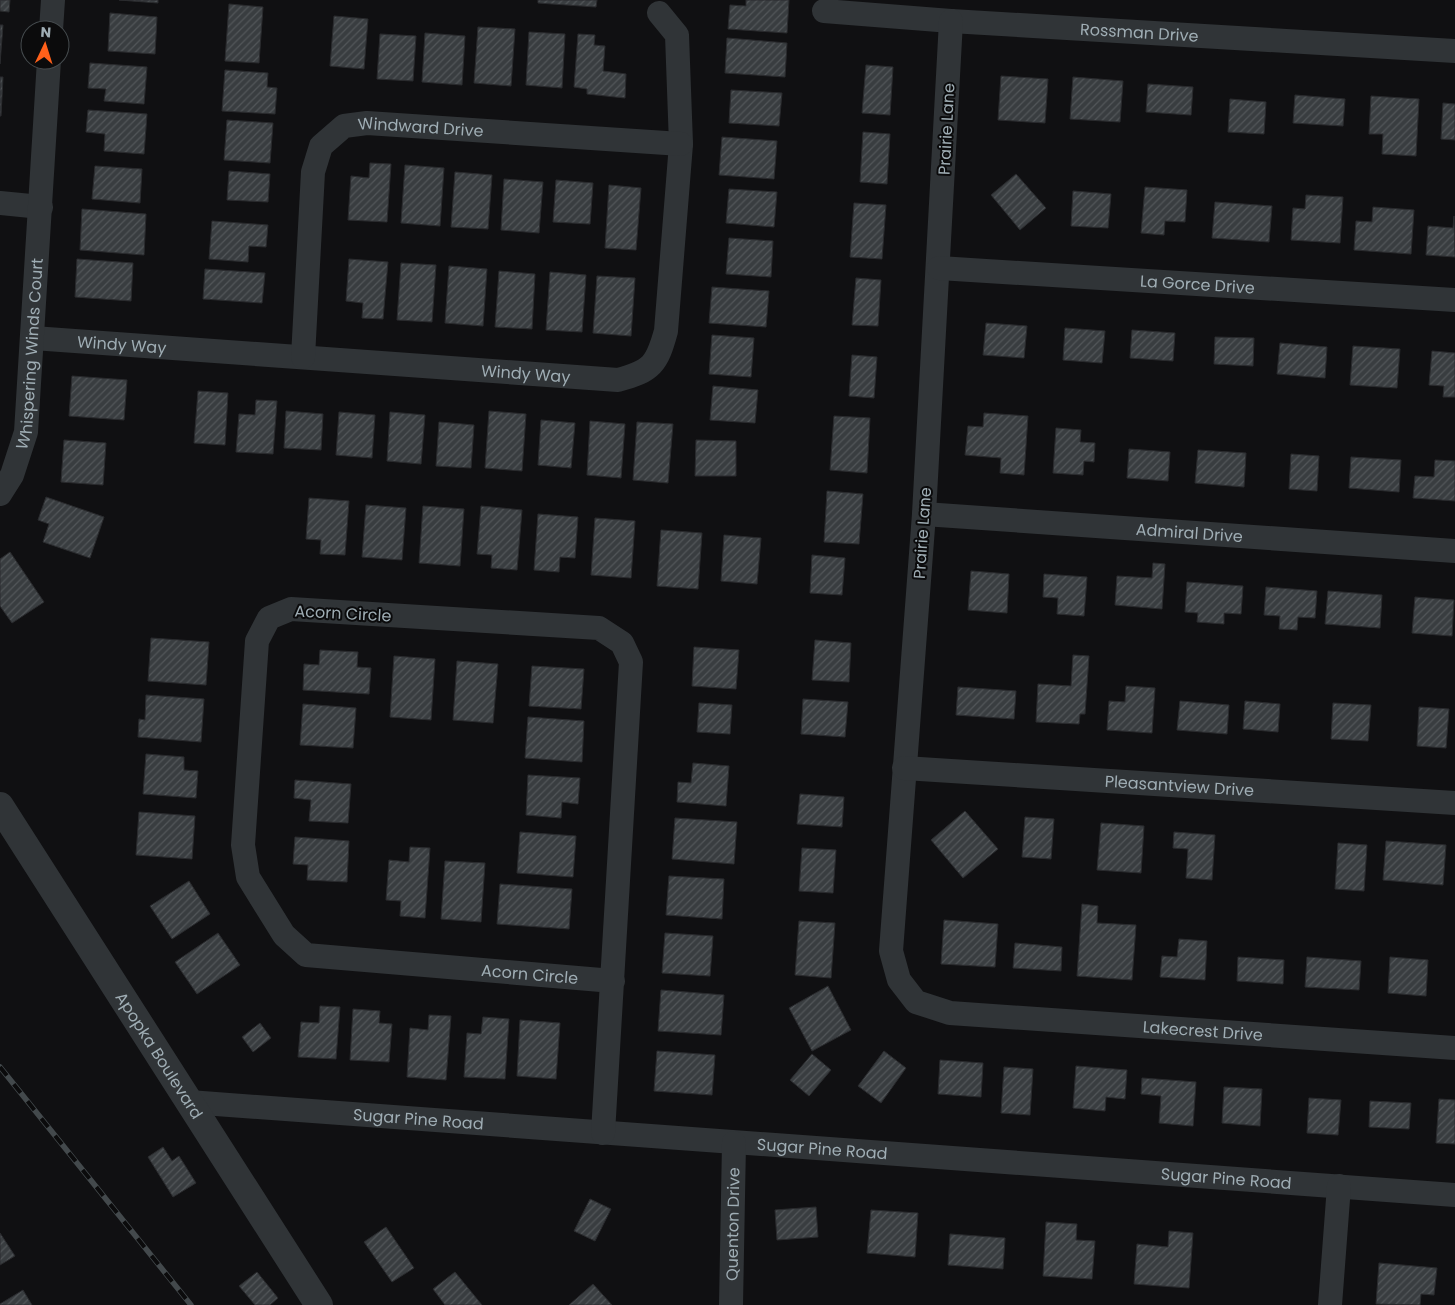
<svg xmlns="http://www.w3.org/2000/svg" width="1455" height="1305" font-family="Poppins,sans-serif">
  <defs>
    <pattern id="building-hatch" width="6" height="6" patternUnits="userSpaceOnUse" patternTransform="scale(1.25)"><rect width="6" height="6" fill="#393d40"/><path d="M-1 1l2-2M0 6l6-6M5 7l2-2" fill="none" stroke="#525659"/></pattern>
  </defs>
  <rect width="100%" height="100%" fill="#101012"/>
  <path fill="url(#building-hatch)" stroke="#2a2b2e" d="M0 0H10L9 12 0 11Z
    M119 0H158V3Z
    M538 0H597L596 7 538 3Z
    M746 0H789L787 33 728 29 730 5 746 6Z
    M229 4 263 7 259 63 225 61Z
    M110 13 157 17 155 54 108 51Z
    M334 16 368 19 364 69 330 66Z
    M0 25H3L0 64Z
    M478 27 515 29 511 86 474 83Z
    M529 32 565 34 562 88 526 85Z
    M425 33 465 36 462 85 422 82Z
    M380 34 416 36 413 81 377 79Z
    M578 34 595 35 594 45 605 46 603 71 626 74 625 98 587 94V89L574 87Z
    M727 38 787 43 785 77 725 73Z
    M90 63 147 67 144 104 104 101 106 89 88 88Z
    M866 65 893 67 890 115 862 113Z
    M225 70 268 73 267 87 277 88 275 114 222 111Z
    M1001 76 1048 79 1045 123 998 120Z
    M0 77H3L1 116H0Z
    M1073 77 1123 81 1120 122 1070 119Z
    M1148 84 1193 87 1191 115 1146 112Z
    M731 90 782 93 779 126 729 123Z
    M1295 95 1345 99 1343 126 1293 123Z
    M1371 96 1419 99 1416 156 1382 154 1383 134H1369Z
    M1230 99 1266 102 1264 134 1228 132Z
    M1443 103 1455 104V140L1441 139Z
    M88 110 147 114 144 154 104 151 105 134 86 132Z
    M227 120 273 123 270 163 224 160Z
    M863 132 890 134 887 184 860 182Z
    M722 137 777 141 774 179 719 175Z
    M370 163 391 164 387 222 348 220 351 176 369 178Z
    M405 165 444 168 440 226 401 223Z
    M95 166 142 169 140 203 92 199Z
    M229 171 270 174 268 202 227 200Z
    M455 172 492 175 488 229 451 227Z
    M1016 174 1046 208 1020 230 991 195Z
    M504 179 543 182 539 233 501 230Z
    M556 180 593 183 590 224 553 222Z
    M609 185 641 188 636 250 605 248Z
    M1145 187 1187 190 1185 222 1165 221 1164 235 1141 233Z
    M729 189 777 192 774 227 726 223Z
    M1073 191 1111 194 1108 228 1071 226Z
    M1306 195 1343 197 1340 243 1291 240 1293 208 1305 209Z
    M1215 202 1272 206 1269 242 1212 238Z
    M854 203 886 205 882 259 850 257Z
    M1373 207 1414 210 1411 254 1354 250 1356 221 1372 222Z
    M82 209 146 214 144 255 80 250Z
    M1454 216 1455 257 1426 255 1428 226 1453 228Z
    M212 221 268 225 266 247 249 246 248 262 209 259Z
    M729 238 773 241 771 277 726 274Z
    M77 259 133 263 131 301 75 297Z
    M349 259 388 262 383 319 362 318 363 303 346 301Z
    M401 263 436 265 432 322 397 320Z
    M449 266 487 269 483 326 445 323Z
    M205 269 265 273 262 303 203 299Z
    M499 271 535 274 532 329 495 327Z
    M550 272 586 275 582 332 546 330Z
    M597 276 635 278 631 336 593 333Z
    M856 278 881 280 878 326 852 325Z
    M712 287 769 291 766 327 709 323Z
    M986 323 1027 326 1024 358 983 355Z
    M1065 328 1105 331 1102 363 1063 360Z
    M1132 330 1175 333 1173 361 1130 358Z
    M712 335 754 338 751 377 709 374Z
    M1215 337 1254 338 1253 366 1214 364Z
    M1280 343 1327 347 1325 378 1277 374Z
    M1353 346 1400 349 1397 388 1350 385Z
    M1432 351 1455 353V397H1443L1444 386 1429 385Z
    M852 355 877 357 874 398 849 396Z
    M72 376 127 380 124 420 69 416Z
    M713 386 758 390 755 423 710 420Z
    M198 391 228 393 225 445 194 443Z
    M256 400 277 401 273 454 236 452 239 414 255 415Z
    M286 411 323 414 321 450 284 448Z
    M489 411 526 414 522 471 485 468Z
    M339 412 375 415 372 458 336 455Z
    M390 412 425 415 421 464 387 461Z
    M984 413 1028 416 1024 475 1000 473 1001 458 965 455 968 426 983 427Z
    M834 416 870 418 867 473 830 470Z
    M541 420 575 423 571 468 538 465Z
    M590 421 625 424 621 478 587 475Z
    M439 422 474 425 471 468 436 466Z
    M637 422 673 424 668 483 633 480Z
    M1056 428 1081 430 1080 442 1095 443 1094 462 1084 461 1083 475 1053 473Z
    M64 440 106 443 103 485 61 482Z
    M696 440 736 441V476H695Z
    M1129 449 1170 452 1168 481 1127 478Z
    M1198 450 1246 453 1244 487 1195 483Z
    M1291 454 1319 456 1317 491 1289 489Z
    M1351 457 1401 460 1399 492 1349 488Z
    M1435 460 1455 461V501L1413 498 1415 476 1434 477Z
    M827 491 863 494 859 544 824 542Z
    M46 497 104 517 90 558 43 542 49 524 38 520Z
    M309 498 349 501 345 555 320 554 321 540 306 539Z
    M366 505 406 508 402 560 362 557Z
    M423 506 464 509 460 566 419 563Z
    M481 506 522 510 517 570 491 568 492 555 477 554Z
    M538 514 578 517 575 558 560 557 559 572 534 570Z
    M595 518 635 521 631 578 591 575Z
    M661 530 702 533 698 589 657 586Z
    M724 535 761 538 757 584 721 581Z
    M10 552 44 602 12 623 0 606V559Z
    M812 555 845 558 842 595 810 593Z
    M1153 563 1165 564 1162 609 1115 605 1117 576 1152 578Z
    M971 571 1009 574 1007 613 968 610Z
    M1044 574 1087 577 1084 616 1057 614 1058 598 1043 597Z
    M1187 582 1243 586 1241 614 1224 613V624L1197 622 1198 613 1185 612Z
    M1266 587 1317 591 1315 618 1298 617 1297 630 1279 629 1280 616 1264 615Z
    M1328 591 1382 595 1380 628 1325 624Z
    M1415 597 1454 600 1452 636 1412 633Z
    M151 638 209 642 206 685 148 681Z
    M815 640 851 643 849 682 812 680Z
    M694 647 739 650 736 689 692 686Z
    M320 650 358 652 357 667 371 668 369 694 303 690 304 664 319 665Z
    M1073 655 1089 656 1085 714H1080L1079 724 1036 722 1038 684 1071 686Z
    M394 656 435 659 431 720 390 717Z
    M457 661 498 664 493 723 453 720Z
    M532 666 584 669 581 709 529 706Z
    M1126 686 1155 688 1152 733 1107 730 1109 701 1125 702Z
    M958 687 1016 691 1014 719 956 715Z
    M146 695 204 699 201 742 138 737 139 719 145 720Z
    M803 699 848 702 845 737 801 734Z
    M1180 701 1229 705 1227 734 1177 730Z
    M1245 701 1280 704 1278 732 1243 729Z
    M699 703 732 705 730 734 697 732Z
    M1333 703 1371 705 1368 741 1331 739Z
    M303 704 356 708 353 748 300 745Z
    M1419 707 1449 709 1446 748 1417 746Z
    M528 717 584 721 582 762 525 758Z
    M146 754 184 757V770L198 771 196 798 143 794Z
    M693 763 729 766 726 806 677 802 678 782 691 783Z
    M528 775 580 778 578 804 562 802 561 818 526 815Z
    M295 780 351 784 348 823 309 821 311 800 294 798Z
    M800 794 844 797 842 827 797 824Z
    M965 811 998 849 963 878 931 840Z
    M139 812 195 816 192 859 136 855Z
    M1025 817 1054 819 1051 859 1022 857Z
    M675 818 737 822 734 864 672 859Z
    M1101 823 1144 826 1141 873 1097 870Z
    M520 832 576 836 573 877 517 873Z
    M1174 832 1215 835 1212 880 1186 878 1188 849 1173 848Z
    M295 837 349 841 347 882 307 880 308 865 293 864Z
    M1386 841 1446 845 1443 885 1383 880Z
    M1338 843 1367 845 1364 891 1335 889Z
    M410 847 430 848 425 918 400 916 401 901 386 900 389 860 409 862Z
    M802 848 836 850 833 893 799 891Z
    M445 861 485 863 481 922 441 919Z
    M669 876 724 879 722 919 666 915Z
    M189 881 210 914 172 939 150 906Z
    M500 884 572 889 569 929 497 924Z
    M1082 904 1098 906 1097 923 1136 925 1132 980 1077 976Z
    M944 920 998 924 995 967 941 964Z
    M799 921 835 923 831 978 795 975Z
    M218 933 240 965 197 994 175 962Z
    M665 933 713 936 710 976 662 973Z
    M1179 939 1207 941 1205 980 1160 977 1162 956 1177 957Z
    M1015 943 1062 947 1061 971 1013 968Z
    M1238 957 1284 960 1283 984 1237 981Z
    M1307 957 1361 961 1359 990 1305 987Z
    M1390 957 1428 960 1426 996 1388 993Z
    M828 986 851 1030 812 1051 789 1008Z
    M661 990 724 995 721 1035 658 1031Z
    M320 1006 340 1007 336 1059 298 1057 301 1022 319 1023Z
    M353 1009 380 1011 379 1023 392 1024 389 1062 350 1060Z
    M429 1015 451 1016 446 1080 407 1077 410 1028 428 1030Z
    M483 1017 509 1019 505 1079 464 1077 467 1033 481 1034Z
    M520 1020 560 1023 556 1079 517 1076Z
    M260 1023 271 1038 253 1052 242 1037Z
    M657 1051 715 1055 712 1095 654 1091Z
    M884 1051 906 1068 881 1103 858 1086Z
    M812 1054 831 1070 809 1096 790 1080Z
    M940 1060 983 1063 981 1097 938 1094Z
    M1076 1066 1127 1070 1125 1099 1106 1097 1105 1111 1073 1108Z
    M1004 1067 1033 1069 1030 1115 1001 1113Z
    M1142 1078 1196 1082 1193 1126 1159 1123 1161 1096 1141 1094Z
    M1224 1087 1262 1089 1260 1126 1222 1123Z
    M1309 1098 1341 1100 1338 1135 1307 1133Z
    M1439 1099 1455 1100V1144L1436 1143Z
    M1370 1101 1411 1103 1409 1129 1369 1127Z
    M163 1147 172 1161 179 1156 196 1183 173 1197 148 1157Z
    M590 1199 611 1209 595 1241 574 1231Z
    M816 1207 818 1237 777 1240 775 1210Z
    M871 1210 918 1213 915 1257 867 1253Z
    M1046 1222 1077 1224 1076 1240 1095 1241 1092 1279 1043 1276Z
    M386 1227 414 1268 392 1282 364 1242Z
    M1169 1231 1193 1233 1189 1288 1134 1284 1137 1244 1168 1247Z
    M0 1233 15 1256 0 1265Z
    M950 1234 1005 1238 1003 1269 948 1265Z
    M1379 1263 1437 1268 1434 1295 1421 1294 1420 1305 1376 1304Z
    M257 1272 278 1298 270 1305H255L239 1286Z
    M455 1272 482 1305H445L433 1289Z
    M593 1284 612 1305H569Z
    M23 1290 32 1305H0V1304Z"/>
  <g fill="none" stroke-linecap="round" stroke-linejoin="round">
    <g stroke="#303437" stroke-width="24">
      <path id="s1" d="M824 11 951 21 1455 51"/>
      <path id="s2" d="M951 21 924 514 891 951 899 980 916 1002 950 1013 1455 1048"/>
      <path d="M51 30 53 0"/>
      <path d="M0 203 41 207"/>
      <path id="s3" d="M939 268 1455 300"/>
      <path id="s4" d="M33 338 618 380C652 371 657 364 666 331L681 144 677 35 659 13"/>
      <path id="s5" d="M303 357 313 172 321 146 344 126 367 123 681 144"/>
      <path id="s6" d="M0 494 12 475 26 432 49 60"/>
      <path id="s7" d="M924 514 1455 551"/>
      <path id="s8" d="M904 768 1455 803"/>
      <path id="s9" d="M189 1102 1455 1195"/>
      <path id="s10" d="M603 1133 631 662 622 643 599 628 291 609 269 618 257 641 243 845 248 877 284 935 306 955 613 981"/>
      <path id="s11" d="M731 1305 734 1143"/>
      <path d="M1330 1305 1339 1186"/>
    </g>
    <path stroke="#303437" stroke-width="28" id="s12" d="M0 806 319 1305"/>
    <g stroke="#43494c" stroke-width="5.5">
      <path id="rail" d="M0 1067 191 1305"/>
    </g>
    <use href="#rail" stroke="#0b0b0c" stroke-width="4" stroke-dasharray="11" stroke-linecap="butt"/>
  </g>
  <g text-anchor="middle" stroke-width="4" stroke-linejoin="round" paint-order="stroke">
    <g font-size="16" fill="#9fadb4" stroke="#0b0b0c">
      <text dy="6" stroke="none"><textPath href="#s1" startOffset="316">Rossman Drive</textPath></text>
      <text dy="6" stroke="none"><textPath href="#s5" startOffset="320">Windward Drive</textPath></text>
      <text transform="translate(946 129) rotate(-87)" y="6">Prairie Lane</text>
      <text dy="6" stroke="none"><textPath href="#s3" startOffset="259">La Gorce Drive</textPath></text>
      <text dy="6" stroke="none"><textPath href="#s4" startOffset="89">Windy Way</textPath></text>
      <text dy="6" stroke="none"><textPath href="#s6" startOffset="146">Whispering Winds Court</textPath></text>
      <text dy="6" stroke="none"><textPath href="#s4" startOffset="494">Windy Way</textPath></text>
      <text transform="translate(922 533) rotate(-86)" y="6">Prairie Lane</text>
      <text dy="6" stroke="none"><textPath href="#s7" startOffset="266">Admiral Drive</textPath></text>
      <text transform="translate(343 613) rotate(3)" y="6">Acorn Circle</text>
      <text dy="6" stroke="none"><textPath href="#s8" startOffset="276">Pleasantview Drive</textPath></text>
      <text dy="6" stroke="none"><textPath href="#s10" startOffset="1438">Acorn Circle</textPath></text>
      <text dy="6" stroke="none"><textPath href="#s2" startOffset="1279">Lakecrest Drive</textPath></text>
      <text dy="6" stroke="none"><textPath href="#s12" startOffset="296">Apopka Boulevard</textPath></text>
      <text dy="6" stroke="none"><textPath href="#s9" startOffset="230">Sugar Pine Road</textPath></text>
      <text dy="6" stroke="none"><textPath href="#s9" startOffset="635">Sugar Pine Road</textPath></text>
      <text dy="6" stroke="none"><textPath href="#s9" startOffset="1040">Sugar Pine Road</textPath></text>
      <text dy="6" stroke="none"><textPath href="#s11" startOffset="81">Quenton Drive</textPath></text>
    </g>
  </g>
  <g transform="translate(45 45) rotate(4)"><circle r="24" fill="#0b0b0c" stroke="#464c4f"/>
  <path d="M0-4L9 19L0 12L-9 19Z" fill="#ff601a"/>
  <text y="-8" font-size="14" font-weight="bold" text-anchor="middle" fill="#9fadb4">N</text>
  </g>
</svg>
